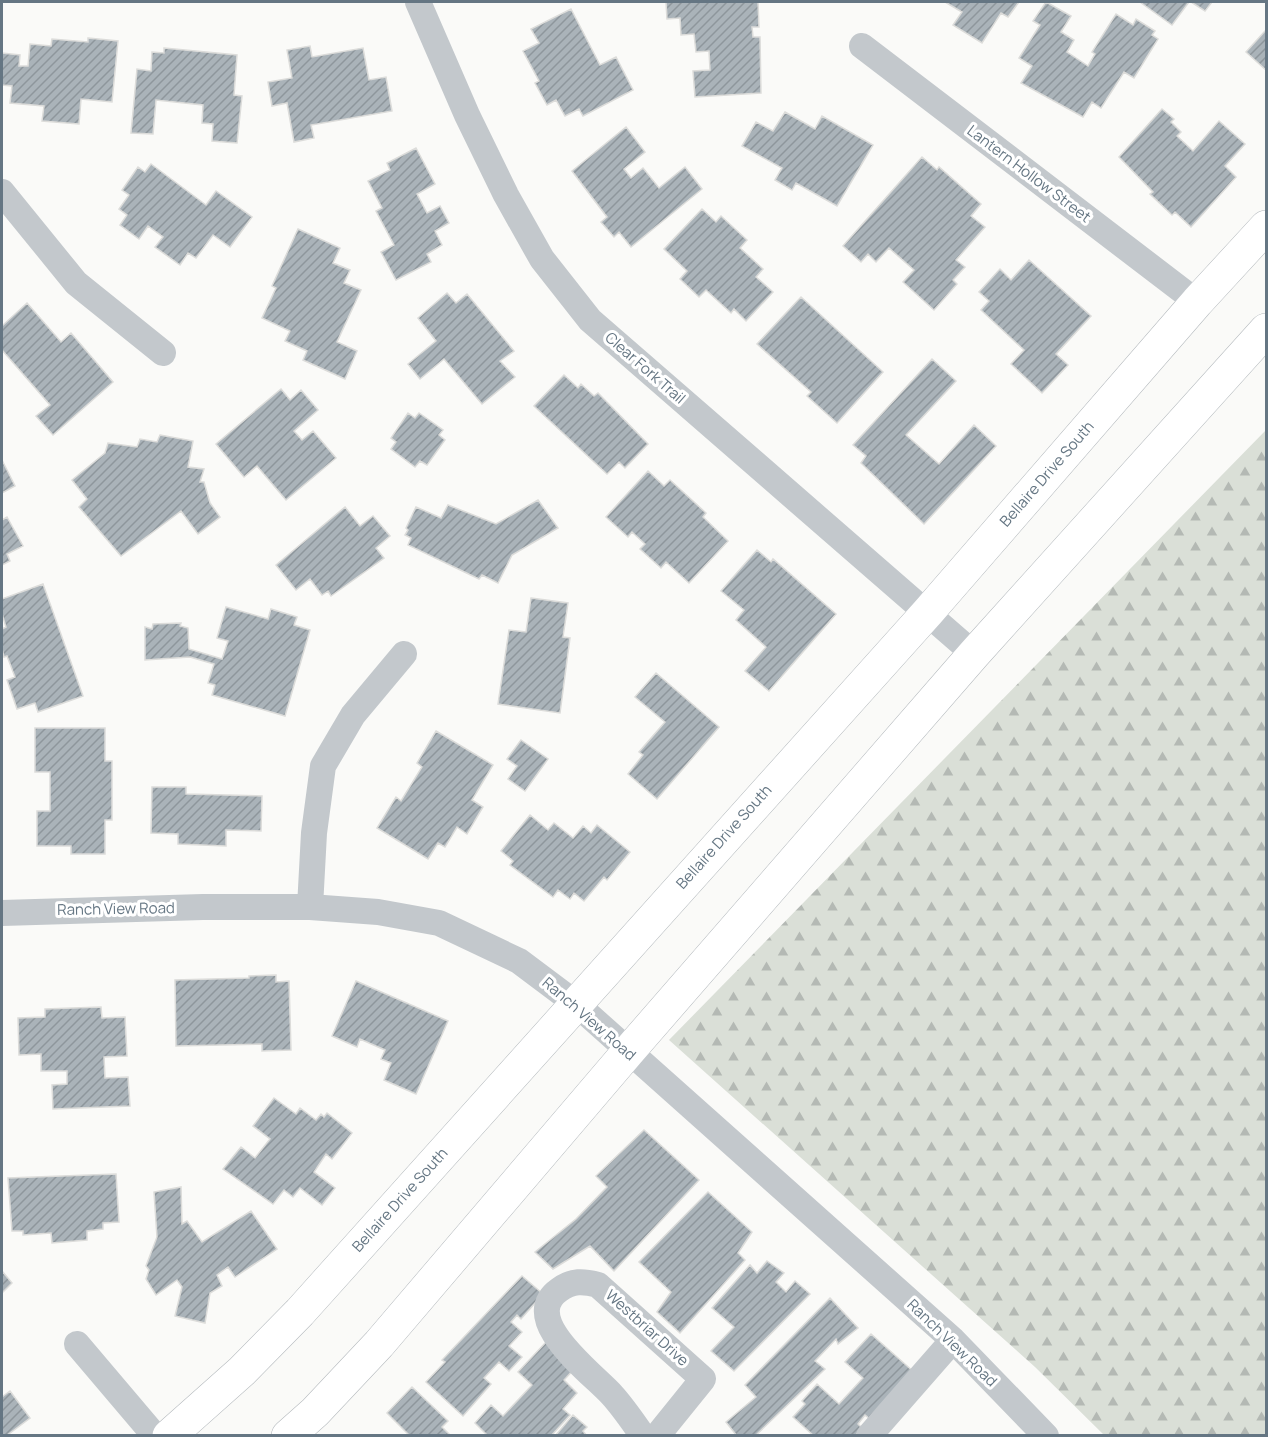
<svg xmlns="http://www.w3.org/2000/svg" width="1268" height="1437" font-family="Manrope,sans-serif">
  <defs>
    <pattern id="forest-firs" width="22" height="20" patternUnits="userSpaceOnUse" patternTransform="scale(1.5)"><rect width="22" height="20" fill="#dadfd7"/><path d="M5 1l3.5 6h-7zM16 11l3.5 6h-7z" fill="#b4b9b4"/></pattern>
    <pattern id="building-hatch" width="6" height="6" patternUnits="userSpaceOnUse" patternTransform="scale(1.5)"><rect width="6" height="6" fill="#aab3b9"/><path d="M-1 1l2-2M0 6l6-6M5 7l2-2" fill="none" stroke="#8e969c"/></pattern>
  </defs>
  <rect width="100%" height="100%" fill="#fafaf8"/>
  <path fill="url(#forest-firs)" d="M1266 430V1435H1104L1035 1367 669 1040Z"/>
  <path fill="url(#building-hatch)" stroke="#dcdcda" stroke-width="1.5" d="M666 2H758L759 27H752L753 37H760L761 93 695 97 693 71 710 70 709 51 696 52 694 34 681 35 680 18 667 19Z
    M945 2H1019L1008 17 1001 13 982 43 953 25 962 12Z
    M1046 2 1071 16 1061 32 1074 40 1067 52 1088 66 1095 54 1092 52 1116 14 1133 25 1136 19 1155 31 1152 35 1158 39 1134 78 1124 72 1101 108 1092 102 1083 117 1021 83 1032 66 1019 58 1040 25 1033 21Z
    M1140 2H1189L1172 25Z
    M1191 2H1212L1205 11Z
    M571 9 600 65 616 57 633 90 583 116 579 109 565 116 556 100 547 105 535 83 539 81 523 51 539 43 531 29Z
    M1266 30V70L1246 52Z
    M88 38 118 41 112 102 81 99 79 124 42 121 44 106 10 103 12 86 2 85V53L20 55 19 66H28L30 44 51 46 52 39 88 42Z
    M310 46 312 57 363 48 369 80 386 77 392 111 311 125 314 138 294 142 287 103 272 106 268 82 292 78 287 50Z
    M164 48 237 55 234 95 242 96 237 143 212 141 213 124 202 123 203 105 156 100 153 134 131 133 137 69 151 71 152 52 164 53Z
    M1162 109 1174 119 1171 122 1181 132 1177 136 1193 151 1219 121 1245 144 1225 166 1236 177 1191 227 1175 212 1172 215 1150 194 1153 192 1119 157Z
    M785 112 815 129 822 116 873 145 837 206 796 183 792 190 775 180 782 168 742 146 756 122 773 131Z
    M626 127 645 152 624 169 631 178 643 168 659 188 685 167 702 189 631 247 619 232 614 237 601 222 607 217 572 171Z
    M416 148 435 184 417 194 427 213 440 206 449 223 435 231 442 245 427 254 431 262 396 280 381 252 394 245 376 211 382 208 368 181 390 170 387 163Z
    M922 157 937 170 939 167 981 204 971 216 985 227 956 260 965 267 953 280 957 284 934 310 903 282 914 270 889 248 876 262 868 254 861 262 843 246Z
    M151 164 206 205 216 191 252 217 230 247 213 235 196 258 188 253 180 265 155 247 163 237 148 226 139 239 120 225 127 215 119 209 129 195 122 190 138 167 145 172Z
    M702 209 716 222 721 216 747 240 740 248 763 269 756 277 773 292 746 321 734 309 731 313 706 290 699 297 680 279 687 271 664 249Z
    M298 229 340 248 333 263 350 270 344 283 361 290 337 342 357 351 345 379 303 360 307 351 285 341 290 331 262 318 276 288 272 286Z
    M1029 260 1091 316 1056 354 1068 365 1042 393 1011 364 1024 350 981 310 989 301 979 292 1000 269 1011 280Z
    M447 293 456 303 467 294 514 351 500 361 515 377 482 404 444 359 420 379 408 364 436 341 418 318Z
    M801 297 883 372 837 423 807 396 811 392 757 344Z
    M27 303 61 342 71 333 113 382 53 435 36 416 50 405 2 350V326Z
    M932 359 956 381 906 435 939 464 974 425 996 446 924 524 861 463 866 456 853 445Z
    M564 375 578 388 581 384 594 396 598 393 648 444 625 468 619 462 607 474 534 406Z
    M281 389 290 400 301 390 318 410 294 431 302 440 313 431 336 458 286 500 257 466 244 477 216 444Z
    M408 413 415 418 419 413 443 430 439 435 445 440 427 465 420 461 415 467 391 449 396 442 391 438Z
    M160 435 193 441 188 467 204 469 200 482H204L210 503 220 517 198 534 181 511 121 556 79 507 87 499 72 480 105 453 108 443 137 447 140 439 157 442Z
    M2 460 15 486 2 493Z
    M648 471 664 486 670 480 706 513 703 517 728 541 689 583 666 562 661 568 640 549 645 544 632 532 628 537 606 517Z
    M538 500 558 528 512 555 498 583 482 575 479 579 408 545 411 538 405 535 408 530 406 528 416 507 441 518 448 505 496 524Z
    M345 507 360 526 373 516 390 536 376 548 384 558 331 596 328 591 322 595 310 579 296 590 276 565Z
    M7 517 23 546 7 554 10 561 2 565V520Z
    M757 550 771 562 773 559 836 614 769 691 745 671 766 647 736 620 744 610 721 591Z
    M43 584 83 696 38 712 35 703 17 709 7 680 15 677 7 656 4 657 2 649V629L6 627 2 614V599Z
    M531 598 568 603 563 637 570 638 560 713 498 704 509 630 526 632Z
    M226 607 268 619 271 609 297 617 294 625 310 630 285 716 212 695 215 685 208 683 214 664 190 657 145 660V627L152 629 153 624 181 623 180 626 188 628 189 649 222 659 228 641 217 638Z
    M656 673 719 727 657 799 628 774 643 755 639 752 665 722 635 697Z
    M35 728H105V761H112V820H105V854H71V846H37V811H50V772H35Z
    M436 731 493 765 472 800 483 807 467 834 457 827 445 847 438 843 428 859 377 828 396 797 401 801 422 767 417 763Z
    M521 740 548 759 525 791 508 779 517 766 507 759Z
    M152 787H186V794L262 796 261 831 226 830V846L178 844V834L151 833Z
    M530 815 548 830 554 823 573 838 583 826 591 833 597 825 630 852 607 880 604 877 584 901 574 893 570 899 558 890 553 897 510 865 513 861 501 851Z
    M276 975V982L289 981 291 1050 262 1051V1044L176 1046 175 980 249 978V976Z
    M356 981 448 1021 416 1094 384 1080 391 1063 381 1059 385 1050 360 1039 357 1047 332 1036Z
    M101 1007 102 1018 125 1017 127 1056 104 1057 105 1078 128 1077 130 1106 53 1109 52 1085 67 1084V1071H41V1054L19 1055 18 1018 45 1017V1009Z
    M274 1098 296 1114 300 1108 316 1120 321 1114 324 1117 327 1113 352 1133 332 1159 326 1154 314 1172 335 1188 322 1205 300 1188 293 1197 284 1190 273 1204 223 1169 241 1147 255 1158 270 1139 253 1126Z
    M644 1130 699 1180 614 1271 590 1246 553 1269 535 1252 576 1219 607 1187 596 1176Z
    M116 1174 119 1222 103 1223V1229L87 1231V1240L52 1243 51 1233 23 1235V1231H12L8 1178Z
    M181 1187 182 1224 187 1221 202 1242 251 1211 277 1249 235 1277 228 1267 217 1275 222 1286 210 1293 205 1323 175 1316 182 1287 177 1280 156 1295 146 1279 149 1270 146 1266 157 1237 154 1192Z
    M708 1192 752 1232 738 1253 745 1260 680 1333 657 1312 671 1292 639 1262Z
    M767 1261 784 1273 776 1282 786 1292 795 1281 810 1294 734 1371 711 1351 734 1327 712 1308 750 1265 757 1273Z
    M2 1271 12 1283 2 1293Z
    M522 1276 543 1294 521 1319 517 1315 511 1322 522 1332 509 1346 522 1357 509 1371 499 1362 484 1378 491 1384 463 1416 426 1382 445 1362 442 1360Z
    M830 1298 858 1328 838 1344 836 1339 815 1361 825 1369 755 1436H737L726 1422 756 1397 745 1385Z
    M871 1334 915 1373 870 1419 865 1415 858 1424 862 1428 855 1436H814L793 1417 805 1404 802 1401 817 1384 839 1404 863 1378 845 1362Z
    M547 1341 576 1367 564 1380 577 1393 563 1409 570 1415 551 1436H488L475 1423 491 1405 503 1416 532 1385 518 1372Z
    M412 1387 448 1421 442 1427 451 1436H410L387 1413Z
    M10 1391 30 1418 6 1436H2V1397Z
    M573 1415 587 1427 583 1431 587 1436H555Z"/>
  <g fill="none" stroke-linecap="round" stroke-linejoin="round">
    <g stroke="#b5babe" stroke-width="34">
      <path id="major" d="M169 1436 242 1371 300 1312 928 612 1197 302 1266 227
        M288 1436 315 1412 379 1344 628 1052 974 654 1266 330"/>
    </g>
    <path stroke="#c3c8cc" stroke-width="26" d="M418 2 467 115 506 195 542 259 590 320 974 654
      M862 46 1197 302
      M2 192 76 283 163 353
      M310 907 314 833 323 766 353 715 404 654
      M2 913 203 907H310L378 912 439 923 519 961 575 1003 953 1340 1046 1436
      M77 1344 155 1436
      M643 1436C633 1422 623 1407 612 1395 592 1373 518 1319 559 1290 572 1280 584 1281 598 1285L703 1379 657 1436
      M869 1436 953 1340"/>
    <use href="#major" stroke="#fff" stroke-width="33"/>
  </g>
  <g text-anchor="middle" stroke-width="6" stroke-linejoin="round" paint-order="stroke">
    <g font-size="15" fill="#657683" stroke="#fff">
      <text transform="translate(1029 174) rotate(37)" y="5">Lantern Hollow Street</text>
      <text transform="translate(645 368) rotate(41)" y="5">Clear Fork Trail</text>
      <text transform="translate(1047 474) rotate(-49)" y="5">Bellaire Drive South</text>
      <text transform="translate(724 837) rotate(-48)" y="5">Bellaire Drive South</text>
      <text transform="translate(116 909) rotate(-1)" y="5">Ranch View Road</text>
      <text transform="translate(589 1019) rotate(41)" y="5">Ranch View Road</text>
      <text transform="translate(400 1200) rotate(-48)" y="5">Bellaire Drive South</text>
      <text transform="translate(647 1328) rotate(42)" y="5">Westbriar Drive</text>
      <text transform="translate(952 1343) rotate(44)" y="5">Ranch View Road</text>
    </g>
  </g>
  <rect width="1268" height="1437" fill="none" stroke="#657683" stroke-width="6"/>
</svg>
